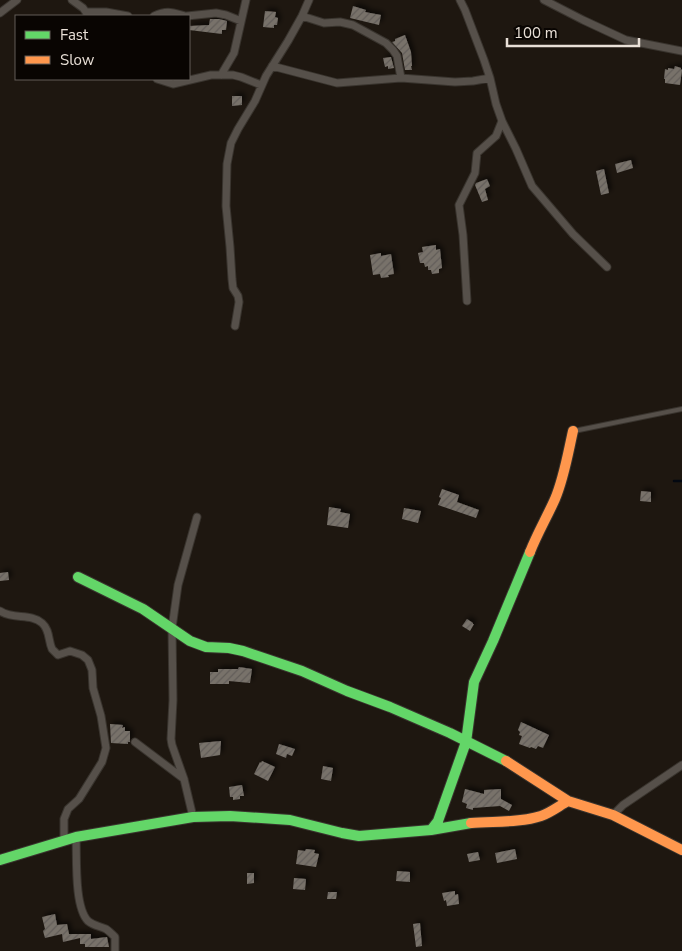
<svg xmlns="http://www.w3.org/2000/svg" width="682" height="951" font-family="'Nunito Sans',sans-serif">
  <defs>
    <pattern id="building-hatch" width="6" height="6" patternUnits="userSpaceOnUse" patternTransform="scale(1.25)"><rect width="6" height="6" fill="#78726b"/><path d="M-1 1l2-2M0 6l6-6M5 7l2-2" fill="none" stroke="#625d58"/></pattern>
    <filter id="shadow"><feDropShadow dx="3" dy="-3" stdDeviation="2.5" flood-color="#0009"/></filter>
  </defs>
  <rect width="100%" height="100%" fill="#1e1710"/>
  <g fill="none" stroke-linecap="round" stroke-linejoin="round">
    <path stroke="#030811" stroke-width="2.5" d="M674 481H682"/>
  </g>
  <path fill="url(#building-hatch)" filter="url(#shadow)" d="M353 6 366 10 365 12 381 15 379 25 350 18Z
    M265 11 276 12 275 17 278 18 277 25H274V28L263 27Z
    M210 19H219L227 21 226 30H222V34L189 30V26L209 25Z
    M405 35 411 52 412 66H411L412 70H405L402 53 392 42 395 41V39Z
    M391 57 394 68 388 69V66L385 67 383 58Z
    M675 66 681 68V69L682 70 680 85 665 83V79H664L665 69 668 70V68L674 69Z
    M232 96H242V105L232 106Z
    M631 160 633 168 617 173 615 164Z
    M604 169 609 193 601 195 596 171Z
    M487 179 490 186 485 189 488 200 482 202 475 185 476 183Z
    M436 245V250L440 249 442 268 439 269V273L432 274 431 270H428V266L425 267 424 263H420L418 253 423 252 422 247Z
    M381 253V256L391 254 394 274 388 275 389 277 381 278 380 274 373 275 370 255Z
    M442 489 459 495 457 502 479 510 476 518 438 505 441 498 439 497Z
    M641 491 651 492V502L640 501Z
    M329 507 341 509 340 512 350 514 348 528 327 525Z
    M404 508 421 511 418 523 402 519Z
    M8 572 9 580 0 581V573Z
    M467 619 473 623V624H474L470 631 462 626Z
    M239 667 252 669 250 683 229 681V684H210V672H218V669H238Z
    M521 722 549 735 543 748 538 746 536 749 531 747 530 748 519 744 522 736 519 735 520 732 518 730Z
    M110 724 123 725 122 728 125 727V731H130V742H128V744L111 743Z
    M221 741 220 755 201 758 199 743Z
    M279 744 295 749 292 756 287 754 286 758 276 754Z
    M262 761 275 767 268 781 254 774 260 762 261 763Z
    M323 766 333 768 331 781 321 779Z
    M242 785 244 796H240V799L233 800V797H230L229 787Z
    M465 789 484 794V790L501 789V799L512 805 509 811 500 806 473 808V810L466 808 467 804 462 802Z
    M306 849 315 850 314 853 319 854 316 867 296 864 298 850 305 851Z
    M515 849 517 859 497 863 495 853Z
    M478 852 480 860 469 862 467 854Z
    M397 871 410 872V882L396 881Z
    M247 873H254V883L247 884Z
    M294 878 306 879 305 890 293 889Z
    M455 891V895L458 894 459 904 447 906 446 900 444 901 442 893Z
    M328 892H337L336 899H327Z
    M55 914 57 925 67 924 69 934H91V939L107 937 109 947H85V944H80V938L63 942 62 934 45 938 43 931 45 929 42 917Z
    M420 923 422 946 416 947 413 924Z"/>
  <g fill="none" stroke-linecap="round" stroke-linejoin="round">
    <g stroke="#39342e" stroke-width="6">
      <path id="lane" d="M574 431 682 409"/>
    </g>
    <g stroke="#39342e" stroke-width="9">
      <path id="street" d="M72 0 83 8 88 15
        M460 0 465 10 484 60 490 78 496 104 502 121 516 149 532 186 573 234 607 267
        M544 0 583 20 626 40 682 51
        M86 12H106L128 16
        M0 13 17 0
        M154 16C167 10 171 12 185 16
        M187 16 216 13 226 15 241 21
        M302 16 324 23 340 22 353 25 386 43 393 50 397 56 401 78
        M272 66 337 83 401 78 455 82 473 81 490 78
        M221 75 234 53 246 0
        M157 79 173 84 211 75H233L241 77 261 85
        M467 301 463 235 459 205 475 173 477 153 496 136 502 121
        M235 326 239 302 238 296 233 288 232 279 230 247 226 206 227 164 231 143 238 129 255 101 266 76 288 41 302 16 309 0
        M0 611C13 620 31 613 42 623 50 630 48 640 52 649 53 650 56 653 58 655L70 651 82 655 88 660 92 670 93 688 101 716 106 748 102 762 79 799 68 809 64 819V840
        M135 742 184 779
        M613 815 623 805 682 765
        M193 817 184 779 172 745 171 739 173 700 172 628 178 585 197 517
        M76 837C77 857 74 907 88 921 94 926 100 926 106 929 109 931 112 934 115 937V951"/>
    </g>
    <g stroke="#39342e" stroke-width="12">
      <path id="fast" d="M78 577 143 609 190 641 206 647 229 648 243 651 302 671 347 691 390 707 450 733 506 761
        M431 830 438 821 466 742 474 682 493 641 530 552
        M0 860 76 837 193 817 230 816 290 820 342 833 359 836 431 830 471 823"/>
    </g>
    <g stroke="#39342e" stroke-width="12">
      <path id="slow" d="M530 552C537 534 547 517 555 499 564 478 568 453 573 431
        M506 761 568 801 613 815 682 850
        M471 823C493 821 520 823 541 816 550 813 559 806 568 801"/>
    </g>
    <use href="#lane" stroke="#56504a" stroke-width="4"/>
    <use href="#street" stroke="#56504a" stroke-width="7"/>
    <use href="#fast" stroke="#63d668" stroke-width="10"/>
    <use href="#slow" stroke="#ff974d" stroke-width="10"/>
  </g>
  <rect x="15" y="15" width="175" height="65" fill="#090502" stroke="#635d57"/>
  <rect x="25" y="31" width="25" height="8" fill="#63d668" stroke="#635d57"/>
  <text x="60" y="40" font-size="15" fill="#e9e0d7">Fast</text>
  <rect x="25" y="56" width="25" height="8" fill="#ff974d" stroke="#635d57"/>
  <text x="60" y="65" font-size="15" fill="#e9e0d7">Slow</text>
  <path d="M507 38v8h132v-8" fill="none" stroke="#e9e0d7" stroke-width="2.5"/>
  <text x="514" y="38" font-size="15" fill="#e9e0d7" stroke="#090502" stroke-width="4" paint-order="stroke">100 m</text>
</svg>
